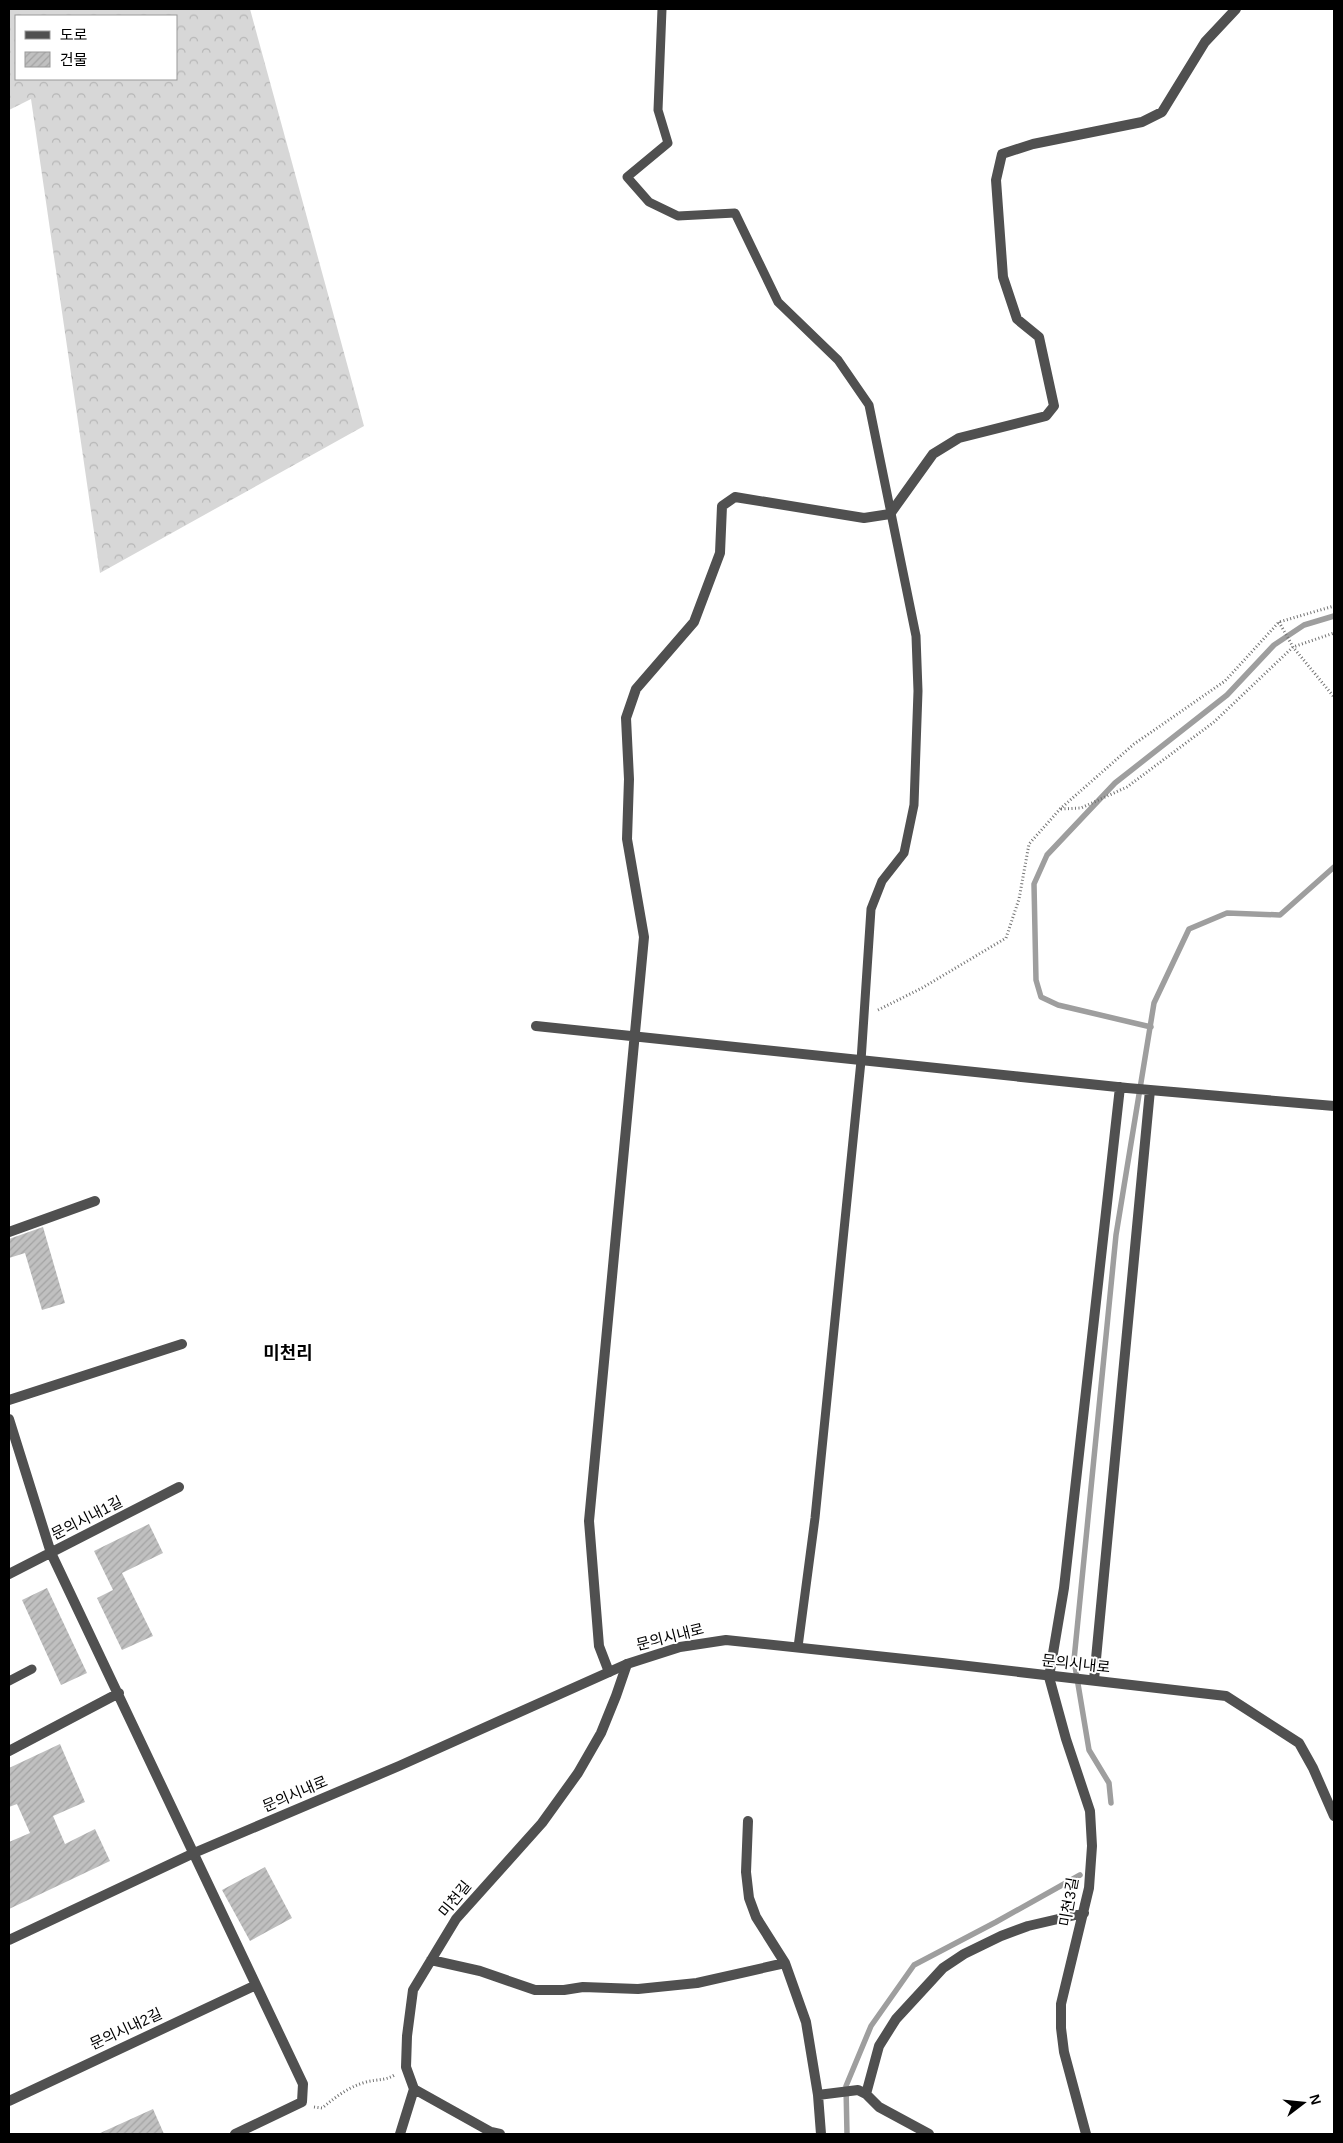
<svg xmlns="http://www.w3.org/2000/svg" width="1343" height="2143" font-family="Helvetica,'Noto Sans KR',sans-serif">
  <defs>
    <pattern id="forest-crowns" width="20" height="18" patternUnits="userSpaceOnUse" patternTransform="scale(1.25)"><rect width="20" height="18" fill="#d7d7d7"/><path d="M2 6a3 3 0 1 1 6 0M12 15a3 3 0 1 1 6 0" fill="none" stroke="#b7b7b7"/></pattern>
    <pattern id="building-hatch" width="6" height="6" patternUnits="userSpaceOnUse" patternTransform="scale(1.25)"><rect width="6" height="6" fill="#c0c0c0"/><path d="M-1 1l2-2M0 6l6-6M5 7l2-2" fill="none" stroke="#a3a3a3"/></pattern>
  </defs>
  <rect width="100%" height="100%" fill="#fff"/>
  <path fill="url(#forest-crowns)" fill-rule="evenodd" d="M9 9H250L364 426 100 573 31 99 9 110ZM16 16H176V79H16Z"/>
  <g fill="none" stroke-linecap="round" stroke-linejoin="round">
    <path stroke="#9e9e9e" stroke-width="5.5" d="M1151 1027 1058 1005 1041 997 1036 980 1034 884 1047 855 1115 783 1227 695 1274 645 1304 625 1334 616
      M1111 1803 1109 1783 1089 1750 1074 1660 1116 1235 1154 1003 1189 929 1227 913 1280 915 1334 867
      M847 2134 846 2086 871 2026 914 1965 996 1922 1080 1875"/>
  </g>
  <path fill="url(#building-hatch)" d="M43 1227 65 1303 42 1310 25 1253 9 1258V1239Z
    M149 1524 163 1553 122 1573 153 1636 122 1650 97 1598 113 1590 94 1551Z
    M47 1588 87 1673 61 1685 22 1600Z
    M60 1744 85 1802 53 1816 65 1844 95 1829 110 1861 9 1909V1842L30 1833 17 1804 9 1807V1768Z
    M265 1867 292 1918 250 1941 222 1890Z
    M153 2109 164 2134H98Z"/>
  <g fill="none" stroke-linecap="round" stroke-linejoin="round">
    <path stroke="#727272" stroke-width="3" stroke-dasharray="1 2.5" stroke-linecap="butt" d="M1279 622 1293 647 1334 697
      M1061 809 1081 808 1127 787 1214 722 1293 647 1334 633
      M878 1010 922 988 1006 938 1019 899 1029 844 1060 809 1134 744 1225 681 1279 622 1334 606
      M314 2107 322 2108C336 2097 348 2087 366 2082 377 2079 386 2081 396 2074"/>
    <path stroke="#505050" stroke-width="9" d="M662 9 658 110 668 143 627 177 649 202 678 216 735 213 778 302 838 360 869 405 916 636 918 691 914 805 904 853 882 881 871 909 861 1061 815 1518 798 1647
      M9 1681 32 1669"/>
    <path stroke="#505050" stroke-width="10" d="M536 1026 1127 1088 1334 1106
      M9 1232 95 1201
      M9 1400 182 1344
      M9 1419 51 1553 303 2084 302 2102 235 2134
      M9 1574 179 1487
      M609 1672 599 1646 589 1521 644 937 627 839 629 779 626 718 636 689 694 622 720 553 722 506 735 497 864 518 890 514 933 454 959 438 1046 416 1054 406 1039 337 1017 319 1003 277 996 180 1002 154 1033 144 1142 122 1162 112 1205 42 1236 9
      M1094 1680 1150 1090
      M9 1751 119 1693
      M748 1821 746 1872 749 1898 756 1917 785 1963 806 2022 818 2095 821 2134
      M431 1960 480 1971 535 1990H564L583 1987 638 1989 697 1983 785 1963
      M866 2094 879 2046 896 2019 943 1968 964 1954 1001 1936 1028 1926 1084 1913
      M818 2095 858 2090 866 2094 879 2107 929 2134
      M9 2101 256 1985
      M400 2134 414 2089
      M500 2134 491 2132 414 2089 406 2067 407 2036 413 1990 456 1919 542 1823 578 1773 601 1733 616 1696 627 1664
      M1086 2134 1064 2052 1061 2028V2004L1089 1888 1092 1846 1090 1811 1066 1739 1049 1677 1064 1588 1120 1087"/>
    <path stroke="#505050" stroke-width="10" d="M9 1940 194 1853 399 1766 627 1664 680 1647 726 1640 942 1663 1226 1696 1299 1743 1313 1768 1334 1816"/>
  </g>
  <g text-anchor="middle" stroke-width="4" stroke-linejoin="round" paint-order="stroke">
    <g font-size="15" fill="#000" stroke="#fff">
      <text transform="translate(87 1518) rotate(-27)" y="5">문의시내1길</text>
      <text transform="translate(670 1637) rotate(-14)" y="5">문의시내로</text>
      <text transform="translate(1076 1664) rotate(6)" y="5">문의시내로</text>
      <text transform="translate(295 1794) rotate(-23)" y="5">문의시내로</text>
      <text transform="translate(455 1899) rotate(-51)" y="5">미천길</text>
      <text transform="translate(1069 1902) rotate(-80)" y="5">미천3길</text>
      <text transform="translate(126 2029) rotate(-25)" y="5">문의시내2길</text>
    </g>
    <g font-size="18" font-weight="bold" fill="#000" stroke="#fff">
      <text x="288" y="1359">미천리</text>
    </g>
  </g>
  <rect width="1343" height="2143" fill="none" stroke="#000000" stroke-width="20"/>
  <rect x="15" y="15" width="162" height="65" fill="#ffffff" stroke="#999999"/>
  <rect x="25" y="31" width="25" height="8" fill="#505050" stroke="#999999"/>
  <text x="60" y="40" font-size="15" fill="#000000">도로</text>
  <rect x="25" y="52" width="25" height="15" fill="url(#building-hatch)" stroke="#999999"/>
  <text x="60" y="65" font-size="15" fill="#000000">건물</text>
  <g transform="translate(1303 2103) rotate(74)" stroke="#ffffff" stroke-width="4" paint-order="stroke">
  <path d="M0-4L9 19L0 12L-9 19Z" fill="#000000"/>
  <text y="-8" font-size="14" font-weight="bold" text-anchor="middle" fill="#000000">N</text>
  </g>
</svg>
